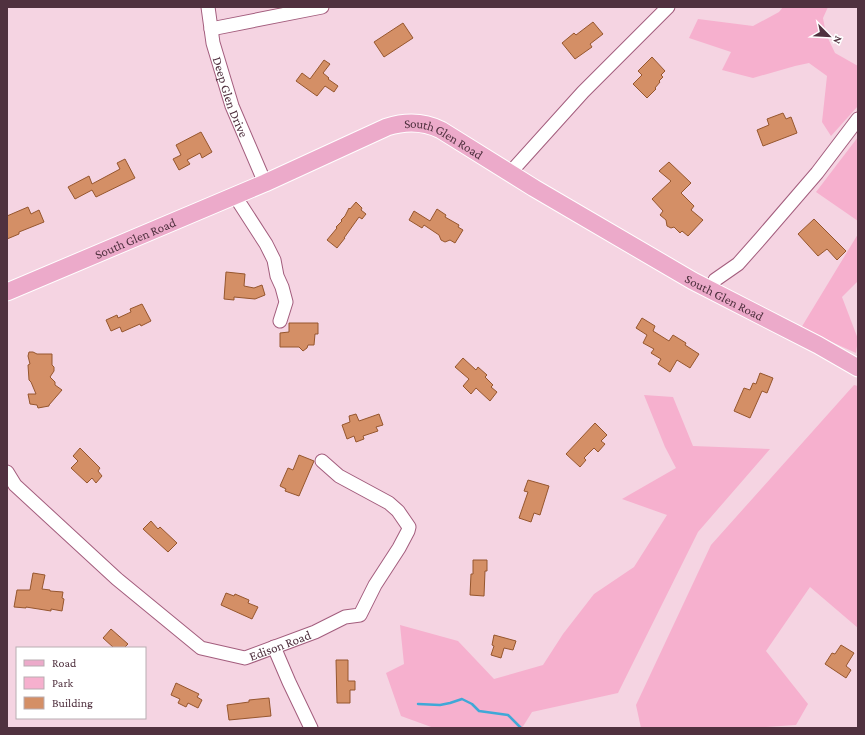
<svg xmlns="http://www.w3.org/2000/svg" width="865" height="735" font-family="'Crimson Pro',serif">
  <rect width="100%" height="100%" fill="#f5d4e2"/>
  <path fill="#f6b0ce" d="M783 7H828L823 18 826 34 835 53 858 66V106L831 136 822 122 827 76 809 63 795 66 753 78 722 70 731 52 689 38 698 19 753 26 779 12Z
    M858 137V221L816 192Z
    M858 234V281L842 297 858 339 856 353 801 328Z
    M854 385 858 386V628L810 587 766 651 808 704 796 725 749 728H641L636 705 711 545Z
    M644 395 673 397 693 446 770 449 698 532 618 693 532 712 522 728H434L401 716 386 673 404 664 400 625 458 641 494 679 543 665 563 634 594 594 634 567 667 515 622 499 676 468 665 447Z"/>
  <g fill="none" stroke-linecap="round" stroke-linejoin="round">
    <path stroke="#40a8d7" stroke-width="2.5" d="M418 704 440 705 450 703 462 699 472 704 479 711 508 715 521 728"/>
  </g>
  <path fill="#d48f66" stroke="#96562e" d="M593 22 603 34 590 44 592 47 575 59 562 43 574 33 576 35Z
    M403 23 413 38 384 57 374 42Z
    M652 57 665 71 661 75 663 77 659 81 660 82 655 88 656 89 647 98 633 84 642 75 638 71Z
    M324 60 330 64 323 73 329 78 328 79 338 86 334 92 325 86 317 96 296 81 302 73 310 79Z
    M783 113 786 119 791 117 797 133 763 146 757 130 769 125 767 119Z
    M201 132 212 152 202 158 200 153 187 160 190 164 179 170 173 159 181 155 176 145Z
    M125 159 135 178 96 197 92 190 75 199 68 187 89 176 92 184 120 169 117 163Z
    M669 162 691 183 681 193 694 206 691 210 703 220 688 236 682 231 680 233 674 227 671 228 667 226 666 220 660 215 663 211 652 199 671 181 659 171Z
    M356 202 362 208 361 210 366 214 362 219 359 217 344 238H345L337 248 327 240 337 228 336 227 342 221 341 220 345 216 349 208 350 209Z
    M28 207 31 214 39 210 44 222 19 232V234L7 239V216Z
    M437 209 446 215 445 217 459 225 458 227 463 230 455 243 450 240 445 242 441 240 439 235 424 225 422 228 409 220 414 211 430 221Z
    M814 219 846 251 837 260 827 249 818 256 798 234Z
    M226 272 245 274 244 286 254 288 262 285 265 295 255 299 234 297V300L224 299Z
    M142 304 151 321 141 326 140 324 122 332 120 327 111 331 106 320 117 315 118 318 131 312 130 309Z
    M642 318 655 326 653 331 669 341 673 335 686 343 685 345 699 354 690 368 677 360 670 372 658 364 661 359 651 353 654 349 643 343 647 335 636 328Z
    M289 323H318V334H315L314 345H308L307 348 303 351 299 347H280V333L289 332Z
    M29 352H33L37 354H52V365L54 367V371L50 377 55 382V385L62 390 49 405V406L38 408 37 405 30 404 28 394H36L31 382 29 380 28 365 30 364 28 356Z
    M463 358 476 370 478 367 487 375 485 377 493 385 491 387 497 392 490 401 476 388 471 394 463 386 469 379 455 367Z
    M760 373 773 378 767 393 762 391 750 418 734 411 744 388 750 390 753 383 756 384Z
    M356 414 359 421 379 414 383 425 376 427 378 431 363 436 364 439 356 442 354 436 347 439 342 425 350 422 349 416Z
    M595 423 607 435 601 441 605 444 598 452 594 448 584 458 586 460 580 467 566 454Z
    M80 448 100 468 98 471 102 476 96 483 92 478 87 483 71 468 78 461 73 456Z
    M299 455 314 461 299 496 285 491 286 489 280 486 288 468 293 470Z
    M528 480 549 486 540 515 534 513 531 522 519 518 528 492 524 491Z
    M151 521 158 529 160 527 177 543 168 552 143 529Z
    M473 560H487V571H485L484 596 470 595 471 574H473Z
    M33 573 45 575 42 589 50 590V591L63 592 62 598 64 599 62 611 51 609V611L26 607V608L14 607 17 590H30Z
    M226 593 234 596 235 594 249 600 248 603 258 607 252 619 221 605Z
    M111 629 128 644 124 648H114L103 638Z
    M494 635 516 641 513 650 504 648 501 658 491 655 494 646 492 645Z
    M841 645 854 653 846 666 851 670 846 678 825 664 832 653 835 654Z
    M336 660H348V681H355V690H350V703H337Z
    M176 683 199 694 197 697 202 700 198 708 188 703 186 707 178 703 180 699 171 695Z
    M269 698 271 716 229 720 227 705 249 702V700Z"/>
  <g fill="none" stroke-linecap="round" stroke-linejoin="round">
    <g stroke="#a35d7d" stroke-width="15">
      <g id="minor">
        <path id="s1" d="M208 7 213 43 232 106 265 183"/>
        <path d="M211 29 322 7"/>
        <path d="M510 173 583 92 668 7"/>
        <path d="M235 196 266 244 274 260 277 276 282 287 286 302 280 321"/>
        <path d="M710 290 715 280 738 264 761 238 817 173 858 119"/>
        <path id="s2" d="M7 472 15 485 117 579 201 648 245 658 315 632 345 617 360 615 375 585 399 548 408 531 409 527 398 511 389 503 339 476 322 461"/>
        <path d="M274 647 289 682 311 728"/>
      </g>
    </g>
    <g stroke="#fff" stroke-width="19">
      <g id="major">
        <path id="s3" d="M7 292 265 183 387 127C406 121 423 121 441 130L534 188 693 281 818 345 858 368"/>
      </g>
    </g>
    <use href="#minor" stroke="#fff" stroke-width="13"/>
    <use href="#major" stroke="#ecaaca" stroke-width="17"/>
  </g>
  <g text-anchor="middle" stroke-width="3.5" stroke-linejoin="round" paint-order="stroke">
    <g font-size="13" fill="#50313f" stroke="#fff">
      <text dy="5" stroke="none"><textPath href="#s1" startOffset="93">Deep Glen Drive</textPath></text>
      <text dy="5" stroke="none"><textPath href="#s3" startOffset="475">South Glen Road</textPath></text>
      <text dy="5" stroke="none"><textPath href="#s3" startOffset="139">South Glen Road</textPath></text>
      <text dy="5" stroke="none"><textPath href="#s3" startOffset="799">South Glen Road</textPath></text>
      <text dy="5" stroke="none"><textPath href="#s2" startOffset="345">Edison Road</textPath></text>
    </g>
  </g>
  <rect width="865" height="735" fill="none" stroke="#50313f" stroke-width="16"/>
  <rect x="16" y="647" width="130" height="72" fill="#ffffff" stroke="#b9adb2"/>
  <rect x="24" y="660" width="20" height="6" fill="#ecaaca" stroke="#b9adb2"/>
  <text x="52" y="667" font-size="12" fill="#50313f">Road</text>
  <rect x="24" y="677" width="20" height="12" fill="#f6b0ce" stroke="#b9adb2"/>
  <text x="52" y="687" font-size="12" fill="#50313f">Park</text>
  <rect x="24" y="697" width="20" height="12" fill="#d48f66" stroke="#b9adb2"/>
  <text x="52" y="707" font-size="12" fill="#50313f">Building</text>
  <g transform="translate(829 36) rotate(114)" stroke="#ffffff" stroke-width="3" paint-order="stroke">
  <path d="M0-3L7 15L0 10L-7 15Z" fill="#50313f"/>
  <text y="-6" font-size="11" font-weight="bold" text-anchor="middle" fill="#50313f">N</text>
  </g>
</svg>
